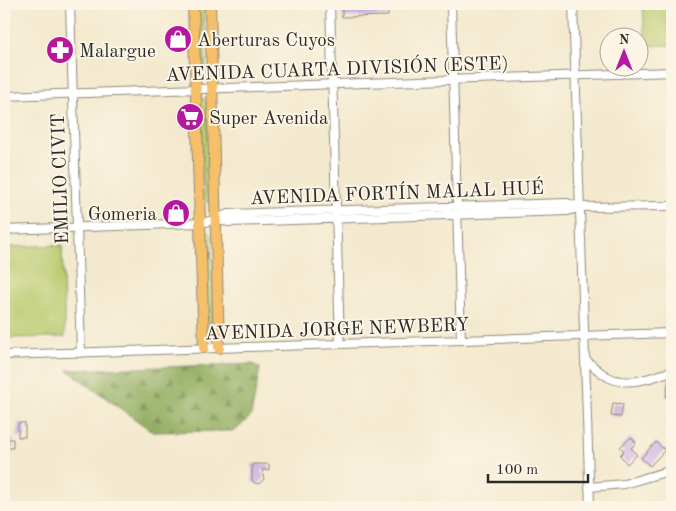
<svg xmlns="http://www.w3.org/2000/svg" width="676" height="511" font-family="'Old Standard TT',serif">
  <defs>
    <pattern id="grass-tufts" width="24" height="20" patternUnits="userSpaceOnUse" patternTransform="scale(1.25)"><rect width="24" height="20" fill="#b8c96c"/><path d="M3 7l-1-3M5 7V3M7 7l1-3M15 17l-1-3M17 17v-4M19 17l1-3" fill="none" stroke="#9ead5e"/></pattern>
    <pattern id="forest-firs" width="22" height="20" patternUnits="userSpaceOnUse" patternTransform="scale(1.25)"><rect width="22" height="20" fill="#92ad60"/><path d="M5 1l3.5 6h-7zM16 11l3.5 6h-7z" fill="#778d4f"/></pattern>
  </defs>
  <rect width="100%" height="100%" fill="#fcf5e5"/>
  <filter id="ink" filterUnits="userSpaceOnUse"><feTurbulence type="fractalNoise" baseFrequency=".02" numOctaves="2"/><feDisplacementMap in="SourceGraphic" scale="10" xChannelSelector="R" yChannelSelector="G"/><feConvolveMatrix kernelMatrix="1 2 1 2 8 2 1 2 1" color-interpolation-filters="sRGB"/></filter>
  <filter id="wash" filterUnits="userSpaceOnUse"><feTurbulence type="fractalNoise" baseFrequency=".0096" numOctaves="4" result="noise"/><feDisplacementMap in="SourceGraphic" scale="20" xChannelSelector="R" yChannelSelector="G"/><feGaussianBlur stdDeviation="1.12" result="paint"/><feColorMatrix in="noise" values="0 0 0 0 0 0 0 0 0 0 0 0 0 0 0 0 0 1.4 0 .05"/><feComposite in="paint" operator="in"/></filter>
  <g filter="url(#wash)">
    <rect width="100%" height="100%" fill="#f3e9ce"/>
    <path fill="url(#grass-tufts)" stroke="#727a4c" d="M197 4H204L206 73 203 77 200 73Z
      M204 98 207 101 211 200 207 203 204 200 200 101Z
      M208 231 212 235 214 336 211 337 208 333 205 235Z"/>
    <path fill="url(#forest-firs)" stroke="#5e6c46" d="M253 364 260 368 251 416 235 431 153 432 67 370Z"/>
    <path fill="#b8c96c" stroke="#727a4c" d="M643 4H672V45L645 46Z
      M62 245 65 337 4 338V247Z"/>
    <g id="blocks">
      <path fill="#cdb1e3" d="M342 4H388V16L342 17Z
        M172 35H184V43L172 44Z
        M672 377V398L666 397 669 378Z
        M613 403 623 404 621 417 611 416Z
        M18 423H25V437H18Z
        M631 437 636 443 631 448 637 455 627 464 620 455 624 451 620 447Z
        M4 439H13V448H4Z
        M656 442 665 450 650 466 641 458Z
        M252 464H269V470H262L264 479 259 484 255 483 252 481Z"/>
    </g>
  </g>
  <g filter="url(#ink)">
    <use href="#blocks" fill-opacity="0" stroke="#8f8a7c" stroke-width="1"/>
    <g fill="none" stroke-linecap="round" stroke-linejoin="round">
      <g stroke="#8f8a7c" stroke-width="10">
        <path id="minor" d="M70 4 81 353
          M330 4 340 344
          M451 4 461 340
          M573 4 590 507
          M4 96 672 72
          M581 207 568 211 229 222 215 220 228 214 567 203 581 207 672 206
          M4 230 200 223 215 220
          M4 355 672 333
          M585 359C593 366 601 374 610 378 630 387 653 377 672 371
          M589 487 624 484 672 470"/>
      </g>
      <g stroke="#8f8a7c" stroke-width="12">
        <path id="major" d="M193 4 204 348
          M210 4 219 348"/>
      </g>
      <use href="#minor" stroke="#fff" stroke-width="8"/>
      <use href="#major" stroke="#f6c06b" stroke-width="10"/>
    </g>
  </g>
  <defs>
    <g id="shop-disc" transform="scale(1.4375)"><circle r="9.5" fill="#b5179e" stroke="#fcf5e5"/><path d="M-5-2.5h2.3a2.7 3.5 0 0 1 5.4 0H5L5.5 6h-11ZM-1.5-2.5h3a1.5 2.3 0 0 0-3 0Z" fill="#fff"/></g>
    <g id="pharmacy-disc" transform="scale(1.4375)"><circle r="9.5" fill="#b5179e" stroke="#fcf5e5"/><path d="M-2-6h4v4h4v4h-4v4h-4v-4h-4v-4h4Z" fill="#fff"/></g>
    <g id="supermarket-disc" transform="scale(1.4375)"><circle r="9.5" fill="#b5179e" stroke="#fcf5e5"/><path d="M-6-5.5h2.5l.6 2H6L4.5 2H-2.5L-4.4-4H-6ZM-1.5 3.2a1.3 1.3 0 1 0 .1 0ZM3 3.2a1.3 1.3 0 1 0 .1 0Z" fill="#fff"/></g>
  </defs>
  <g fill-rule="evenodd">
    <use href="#shop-disc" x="178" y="39"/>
    <use href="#pharmacy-disc" x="60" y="50"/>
    <use href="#supermarket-disc" x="190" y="117"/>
    <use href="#shop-disc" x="176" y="213"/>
  </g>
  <g text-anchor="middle" stroke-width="4" stroke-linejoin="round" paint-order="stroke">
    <g font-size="19" fill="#2b2b2b" stroke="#fcf5e5" text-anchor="start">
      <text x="197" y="46">Aberturas Cuyos</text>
      <text x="79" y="57">Malargue</text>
      <text x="209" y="124">Super Avenida</text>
      <text x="157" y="220" text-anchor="end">Gomeria</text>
    </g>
    <g font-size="19" fill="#2b2b2b" stroke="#fcf5e5">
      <text transform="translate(337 68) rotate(-2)" y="7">AVENIDA CUARTA DIVISIÓN (ESTE)</text>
      <text transform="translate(59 179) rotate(-92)" y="7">EMILIO CIVIT</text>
      <text transform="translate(397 192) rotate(-2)" y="7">AVENIDA FORTÍN MALAL HUÉ</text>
      <text transform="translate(337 328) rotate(-2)" y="7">AVENIDA JORGE NEWBERY</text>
    </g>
  </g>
  <rect width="676" height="511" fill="none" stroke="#fcf5e5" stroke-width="20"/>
  <g transform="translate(624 52)"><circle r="24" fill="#fcf5e5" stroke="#a8a49b"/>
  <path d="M0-4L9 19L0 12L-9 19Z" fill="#b5179e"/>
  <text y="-8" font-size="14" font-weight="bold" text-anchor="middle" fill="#2b2b2b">N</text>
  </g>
  <path d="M488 474v8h100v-8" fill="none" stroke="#2b2b2b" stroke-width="2.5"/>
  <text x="496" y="474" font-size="15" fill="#2b2b2b" stroke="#fcf5e5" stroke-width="4" paint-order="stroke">100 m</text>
</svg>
